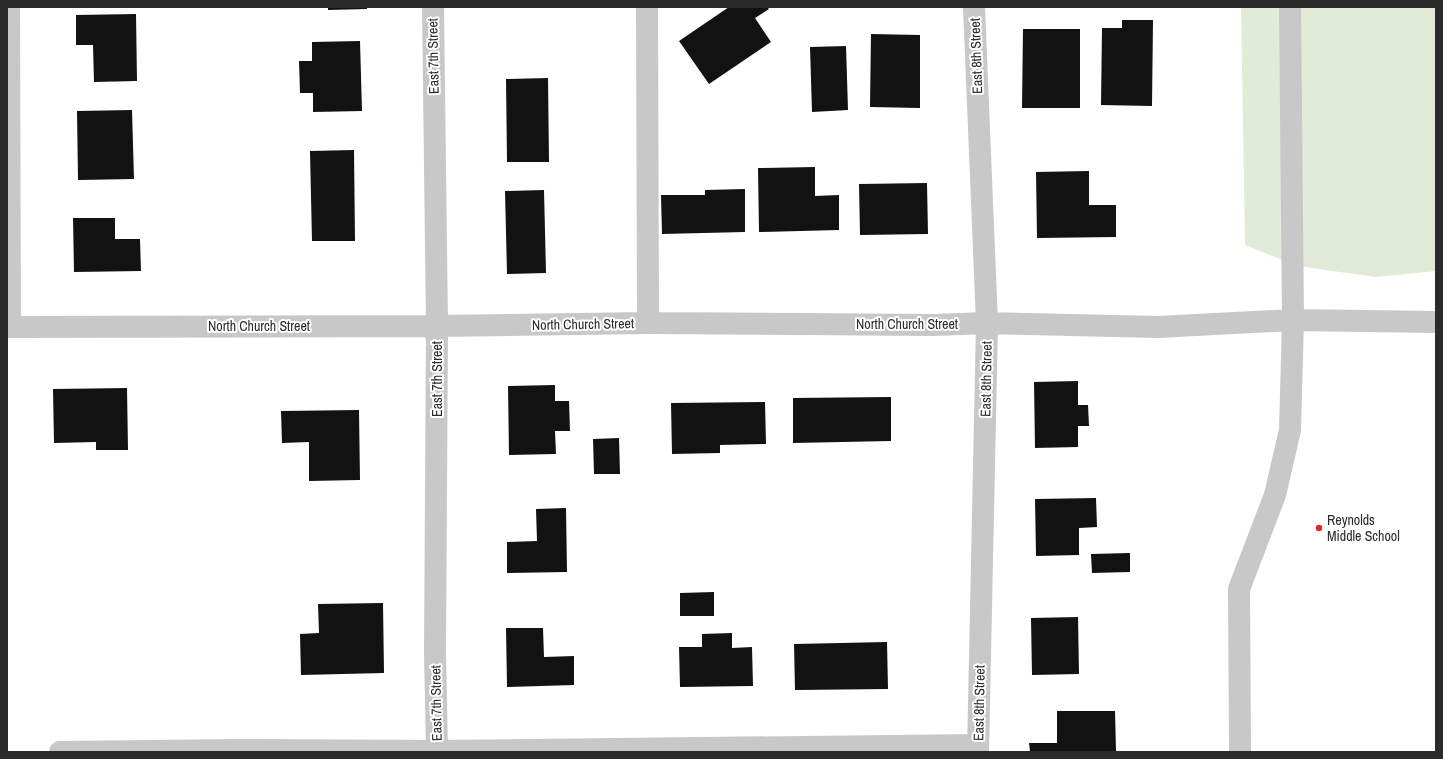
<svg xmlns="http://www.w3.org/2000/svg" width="1443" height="759" font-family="'Archivo Narrow',sans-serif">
  <rect width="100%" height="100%" fill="#fff"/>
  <path fill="#e2ead8" d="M1241 7H1436V271L1376 277 1297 266 1245 245Z"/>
  <path fill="#121212" d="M328 7H367V9L328 10Z
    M729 7H767L769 9 755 18 771 42 709 84 679 41Z
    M136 14 137 81 94 82 93 45H76V15Z
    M1122 20H1153L1152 106 1101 105 1102 28H1122Z
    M1023 29H1080V108H1022Z
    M871 34 920 35V108L870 107Z
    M360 41 362 111 313 112V93H300L299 61H312V42Z
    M846 46 848 110 812 112 810 47Z
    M548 78 549 162H507L506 79Z
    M132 110 134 179 78 180 77 111Z
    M354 150 355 241H312L310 151Z
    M815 167V196L839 195V230L759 232 758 168Z
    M1089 171V205H1116V237L1037 238 1036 172Z
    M927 183 928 234 860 235 859 184Z
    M745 189V232L662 234 661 195H705V190Z
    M544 190 546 273 507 274 505 191Z
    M73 218H115V239H140L141 271 74 272Z
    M1078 381V405H1088L1089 426H1078V447L1035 448 1034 382Z
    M555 385V401H569L570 431H555L556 454 509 455 508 386Z
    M127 388 128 450H96V442L54 443 53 389Z
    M891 397V441L793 443V398Z
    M765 402 766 444 720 445V453L672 454 671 403Z
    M359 410 360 480 309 481V442L282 443 281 411Z
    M619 438 620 474H594L593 439Z
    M1096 498 1097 527 1079 528V555L1036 556 1035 499Z
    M566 508 567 572 507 573V542L537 541 536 509Z
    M1130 553V572L1092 573 1091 554Z
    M714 592V616H680V593Z
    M383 603 384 673 301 675 300 634 319 633 318 604Z
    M1078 617 1079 674 1032 675 1031 618Z
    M506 628H543L544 657 574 656V685L507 687Z
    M732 633V648L752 647 753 686 680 687 679 647H702V634Z
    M887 642 888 689 795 690 794 644Z
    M1057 711H1115L1116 751 1030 752 1029 743H1057Z"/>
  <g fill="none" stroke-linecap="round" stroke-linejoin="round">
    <path stroke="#c8c8c8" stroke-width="22" d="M9 7 10 327
      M433 7 437 326 435 653 437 752
      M647 7 648 323
      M974 7 987 323 978 752
      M1290 7 1293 320 1436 322
      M7 327 437 326 648 323 933 325 987 323 1158 327 1293 320 1290 430 1275 495 1239 589 1240 752
      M60 752 237 750 437 751 978 745"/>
  </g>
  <circle fill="#eb243a" stroke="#fff" stroke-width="1.5" cx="1319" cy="528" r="4"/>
  <g text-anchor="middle" stroke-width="4" stroke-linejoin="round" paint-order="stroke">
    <g font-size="14" fill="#2b2b2b" stroke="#fff">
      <text transform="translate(433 56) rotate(-91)" y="5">East 7th Street</text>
      <text transform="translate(976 56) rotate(-92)" y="5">East 8th Street</text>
      <text transform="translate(583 324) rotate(-1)" y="5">North Church Street</text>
      <text x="907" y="329">North Church Street</text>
      <text x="259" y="331">North Church Street</text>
      <text transform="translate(437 379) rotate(-90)" y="5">East 7th Street</text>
      <text transform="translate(986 379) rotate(-89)" y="5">East 8th Street</text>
      <text transform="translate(436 703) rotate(-91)" y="5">East 7th Street</text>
      <text transform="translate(979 703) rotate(-89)" y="5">East 8th Street</text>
    </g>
    <g font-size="14" fill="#2b2b2b" stroke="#fff" text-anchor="start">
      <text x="1327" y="525">Reynolds<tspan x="1327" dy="16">Middle School</tspan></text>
    </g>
  </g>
  <rect width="1443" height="759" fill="none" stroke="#2b2b2b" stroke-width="16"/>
</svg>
